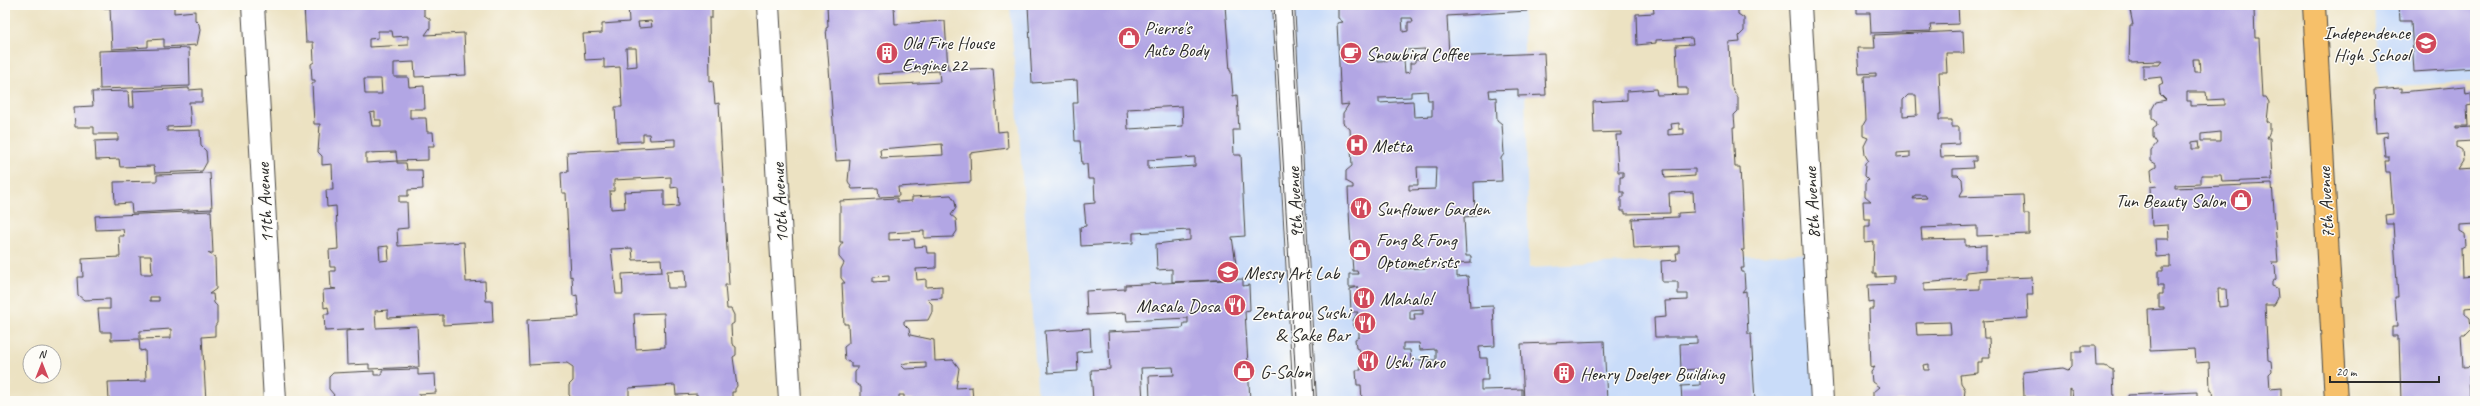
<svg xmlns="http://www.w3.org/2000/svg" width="2480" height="406" font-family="Caveat,sans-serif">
  <rect width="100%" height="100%" fill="#fdfcf7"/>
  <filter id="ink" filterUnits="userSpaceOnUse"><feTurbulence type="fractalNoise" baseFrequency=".025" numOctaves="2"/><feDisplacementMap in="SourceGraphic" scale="8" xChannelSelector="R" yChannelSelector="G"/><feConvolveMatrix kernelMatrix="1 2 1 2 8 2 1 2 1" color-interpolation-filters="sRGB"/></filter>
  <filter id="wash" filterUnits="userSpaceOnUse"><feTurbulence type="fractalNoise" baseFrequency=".012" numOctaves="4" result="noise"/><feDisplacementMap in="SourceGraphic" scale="16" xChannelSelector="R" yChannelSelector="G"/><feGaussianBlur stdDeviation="0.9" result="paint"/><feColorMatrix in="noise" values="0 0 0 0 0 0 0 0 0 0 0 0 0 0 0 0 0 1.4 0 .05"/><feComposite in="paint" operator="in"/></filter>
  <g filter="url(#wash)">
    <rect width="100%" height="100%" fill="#ece2c2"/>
    <path fill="#c9dcf9" d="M1010 5H1523L1529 268 1813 253 1822 401H1038Z
      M2374 5H2475V82L2378 87Z"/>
    <g id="blocks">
      <path fill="#b2a6e4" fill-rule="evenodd" d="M100 5H174V13L195 11V20L199 24 200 30 197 45 164 47V39L148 40V47L112 49 110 8H102Z
        M304 5H424V15L430 19V28L425 35 464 33 466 75 415 77 414 62 394 63V77H408L409 87 424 86 425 109H410V118H426L427 132H433L434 146H428V160L397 161V163H406L407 170H422L423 189 408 190V196H399V202H407L408 228 397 229 398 246 464 242 466 282 485 281 486 301H492L493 322 443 325V315L388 318V310L375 311 376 328 417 326 419 367 369 369V364L347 365 346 331 365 329 325 331 324 314H329L328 307 324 308 323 290 336 289 331 288 330 271H335V267H330L329 250 338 249 336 206 327 207 326 190H333L332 164 322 165V156L318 152 320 124H314L312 83H315V80H312L311 64 314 62 313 42H306ZM378 31H392L393 37 408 36V45L369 47V39L378 38ZM364 79H381L382 94H365ZM375 112V120H381V126H372L370 113ZM396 152 397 161 366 163V153ZM388 246 389 260 380 261 379 247Z
        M628 5H712V18H709L710 82 713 81 715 104 719 103 728 268 729 285H725L727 309H731L734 315V323L731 325 732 344 736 347V355L733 357 737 386 735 389V392H732V401H697V394L676 395 675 385 629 388V398L575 401 569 395V385L573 381V367L567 363 529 365 527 320 579 317 577 295 573 296 572 276 570 277 566 193H562L561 173 568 172 567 152 675 146V139L650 140 649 134H643V141L617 142 615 107H622L620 67 604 68V59L585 60 583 34 602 33V24L629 22ZM651 21 652 27 639 28 638 22ZM626 48H636L637 66 627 67ZM671 177V188L678 187 679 206 664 207V190L624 192 625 208 611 209 610 191H614V180ZM632 248 633 260 661 259 662 272 622 274 623 294H616L611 249ZM685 270 686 288H668L667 271ZM664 313 665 347 636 349 634 314Z
        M827 5H894L895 24 945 21 948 70 993 68 998 132 1007 131 1008 148 970 153 971 182 898 187 899 196 879 197 878 188 852 189 848 181 850 160 836 161 826 28 828 27ZM939 71 940 82 879 85 878 74ZM942 144 943 155 881 158 880 149Z
        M1028 5H1225L1230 71H1231L1233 96 1237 95 1239 130H1233L1234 155H1241L1245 236 1232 237 1236 264 1233 266 1234 279 1172 282V269L1157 270 1156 244 1190 240V230L1133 233V243L1081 246 1080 227 1086 226 1084 204 1095 203 1094 179H1088L1087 164H1082L1080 141H1075L1073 103H1078L1077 80 1032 83ZM1182 106 1183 126 1128 129 1127 109ZM1195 157V166L1148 169V160Z
        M1338 5H1527V11L1447 16 1449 57 1544 53 1546 95 1518 96V89L1489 90 1490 98 1496 97 1497 120 1502 124 1504 154 1501 158 1502 181 1474 182 1475 216 1464 217 1466 256H1471V263L1451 264V266H1457V277L1468 276 1470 307 1493 306 1495 346 1479 347 1480 358H1487L1488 380H1481V390L1522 389V401H1362L1361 385H1357L1356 370H1361L1360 350 1356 348 1355 339 1359 337V329L1354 327 1353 320 1358 312H1351L1350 289 1358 287H1349V274H1358L1357 271H1353L1350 231 1348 188H1353V185L1346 181V171L1352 166 1350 129 1343 123V113L1349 104 1341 105 1337 23 1343 22 1338 18ZM1402 18H1412L1413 22H1408V31L1403 32ZM1425 49V59H1415V63H1410V72L1405 73 1404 60 1377 61V56L1406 55V50ZM1427 91 1428 100H1432V116L1414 117 1413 101 1379 103V98L1411 97V92ZM1417 167H1436L1435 189 1409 190V185H1418ZM1427 263V268L1398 269 1402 264ZM1423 309V314H1414L1415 320H1410V310ZM1403 343H1419L1420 350 1436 349V360H1411L1410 350H1403Z
        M1653 5 1738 7V14L1744 18V31L1739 36 1740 42 1729 43 1731 86 1738 98V111L1734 115 1735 127H1733L1735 167H1740L1744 250H1741L1743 252 1744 268H1741L1742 272H1744L1745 288 1742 292 1746 291 1748 334H1751L1755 401H1682L1681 386 1700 385V375L1699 369 1681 370 1680 344 1697 343V337H1655L1654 318 1666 317 1665 301 1688 300V294H1678V282H1662L1661 261 1677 260 1676 253H1679V246L1634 248 1632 219 1678 217V213L1694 212 1693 192 1669 193 1670 213 1625 214V211H1621V197H1624V192H1620V177H1623V172H1618L1616 135H1622V132L1594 133 1593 102 1627 100V91L1656 89 1657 95 1687 94V88H1678L1676 45 1693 44 1692 38 1656 40V43L1637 45 1636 14 1654 13ZM1679 123V129H1684V134L1668 135V130L1672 129 1671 124ZM1695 169V176L1665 178 1664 170Z
        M1857 5H1958L1959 24 1930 25 1931 31 1871 33 1870 13H1857Z
        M2129 5H2249L2254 9 2255 38H2259L2262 97H2266L2269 102 2267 121 2270 123V131L2267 138H2270L2272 180 2222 182 2221 175H2201V184L2175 185V188L2272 184 2278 262H2271L2275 266 2276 279 2272 282V286L2277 288 2278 298 2274 305H2265L2268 360 2271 361 2272 371 2269 374 2270 389 2281 388V401H2213L2212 391H2210L2209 362 2196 363 2195 349 2150 351 2148 310 2164 309V307H2159V294H2163V285H2158V271H2163V267H2170V256L2156 257 2155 239H2169L2168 225 2152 226 2150 187 2157 186 2152 181 2151 170 2156 167V164L2151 161V150L2157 143 2153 137V129L2157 126 2156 121 2152 118V109L2156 102 2166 100 2160 94 2159 86 2163 84 2161 77 2143 79V65H2159L2162 61 2129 62 2130 25H2133ZM2193 59H2199L2200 72H2194ZM2187 92H2206L2207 100 2225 99V105L2191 106V101H2187ZM2221 132V141H2201V134ZM2198 141 2199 149H2192V142ZM2218 289H2226L2227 306 2219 307Z
        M2399 5H2475V68L2414 72 2411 21H2400Z
        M1963 31 1964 53H1946L1947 72H1939L1941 114H1939V120H1952V127H1959V144L1940 145 1941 157 1976 156V161H1972L1973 168 1953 169V175H1958L1962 179 1963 190 1959 197 2023 195 2024 214H2029V234L1977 236V226L1921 228 1922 240 1965 239V246L1986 245V270L1966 272V279L1924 283V291L1980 289V279L2032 277 2033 295H2027L2028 318 1983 321 1984 338H1989L1990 358H1982V362H1978V373L1960 375 1961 383 1965 389 1964 401H1873V392L1879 387 1872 382 1871 372 1875 367 1871 368 1869 309H1874V302L1869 303 1868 285 1894 284V276L1876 277V273H1873L1874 242 1865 243V226H1870V219H1864L1863 201H1871L1865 196V184L1868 180 1864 176 1865 164 1868 160 1865 155 1864 146 1868 138 1863 136V125L1866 120 1864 76H1876V73L1859 74 1857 48H1875L1874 35ZM1908 95H1916L1917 115 1903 116V100ZM1910 152V157L1897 158V153ZM1915 195H1925L1927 198 1913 199ZM1950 322 1951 334 1917 335 1916 323ZM1929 364V370H1924L1923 365Z
        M189 48 190 86 100 89 99 51Z
        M2465 86 2466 94 2471 93 2472 105 2467 106 2468 126H2456V128L2471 127 2472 141 2457 142V147L2462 150 2463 161 2458 169 2475 168V224L2460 225V231L2465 234 2466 245 2461 248 2462 277 2475 276V307L2465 308V314L2470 318 2471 329 2465 335H2461L2463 367 2475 366V376H2469L2470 401H2401L2399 339H2397V336H2392V327H2397L2395 297H2398L2393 224H2386L2385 215 2393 214 2390 172H2386L2385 161H2389V156H2385L2383 137 2388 136V132L2376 133 2374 90 2401 88V92Z
        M189 88V90L202 89V102H189L191 126 167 127V131L200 130 201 146 206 151 207 162 202 171 155 173 154 166 120 167 119 159 96 160 95 141 118 140V134H94V127H75L74 107 93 106 92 92 128 91 129 107H134L133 91Z
        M210 173 212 209 132 213 131 203 115 204 114 182 157 181V175Z
        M951 195 955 201 956 208 951 215 956 219 957 231 953 237 924 238V231L889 233V240L914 239 915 247 926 246 927 253H936V268L916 269 917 280 926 279V287L942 286V298L927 299 932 304V312L928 320 904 321V324L909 329 910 335 934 340 935 361 953 360 959 368 956 388 972 387 973 401H914L913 399H904V395H899V401H861V387L855 383V372L859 367H851V363L845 360 844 347 849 343 848 324H844L842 283H845L841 278V269L844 263 839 257V248L843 242H840V201L897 198V202L912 201V197ZM889 276V281L873 282V277ZM926 362V368L905 369 901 365 906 363Z
        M211 211 213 253H208L215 257 216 289 209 294H213L214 303 217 306V323L215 326V336L202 337 206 401H109L108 382 146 381 145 350 140 351 139 339 111 340V332H100L98 309H110V299L84 300 78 295 77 277H83L82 259 120 257 119 236H124L123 229 96 230 95 216ZM140 256H151L152 274H141ZM150 297H159V301H150ZM171 329V338L140 339V331Z
        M1243 279V286L1249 285 1250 310 1245 311 1250 401 1150 400 1149 376 1174 375 1173 367 1141 368 1143 401H1093L1091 370 1110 369 1108 332 1183 328 1184 323H1188V318L1127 321 1126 313 1087 315 1086 291 1125 289V285Z
        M1090 328 1091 351 1077 352 1078 371 1048 373 1045 331Z
        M1604 341 1607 401H1524L1521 344Z
        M2082 346H2095L2096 366H2105L2113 370 2114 401H2073L2072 391 2069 389V401H2034V398H2024L2023 372 2063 368 2068 370 2072 366V352H2082Z
        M418 369V375L435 374 436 393 419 394 420 401H330L334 395 329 389V377L333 373 374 371V375H382V370Z
        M2197 392V401H2129L2128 395Z"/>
    </g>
  </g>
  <g filter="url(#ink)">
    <use href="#blocks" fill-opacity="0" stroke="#484642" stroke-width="1"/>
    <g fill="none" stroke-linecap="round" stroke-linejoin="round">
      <g stroke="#484642" stroke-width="24">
        <path id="minor" d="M253 5 275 401
          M768 5 790 401
          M1283 5 1305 401
          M1800 5 1822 401"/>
      </g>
      <g stroke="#484642" stroke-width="24">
        <path id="major" d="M2314 5 2336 401"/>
      </g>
      <use href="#minor" stroke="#fff" stroke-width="22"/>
      <use href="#major" stroke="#f6c06b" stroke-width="22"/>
      <path stroke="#2b2b2b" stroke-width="1" d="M1274 5 1297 401
        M1292 5 1314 401"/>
    </g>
  </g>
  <defs>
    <g id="shop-disc" transform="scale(1.15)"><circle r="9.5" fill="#d1495b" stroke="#fdfcf7"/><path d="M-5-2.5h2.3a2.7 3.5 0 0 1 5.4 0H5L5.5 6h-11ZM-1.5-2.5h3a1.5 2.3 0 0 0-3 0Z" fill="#fff"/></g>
    <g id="school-disc" transform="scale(1.15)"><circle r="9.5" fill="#d1495b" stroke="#fdfcf7"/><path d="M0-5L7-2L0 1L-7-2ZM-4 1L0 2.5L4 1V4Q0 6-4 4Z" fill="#fff"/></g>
    <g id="building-disc" transform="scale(1.15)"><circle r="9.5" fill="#d1495b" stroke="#fdfcf7"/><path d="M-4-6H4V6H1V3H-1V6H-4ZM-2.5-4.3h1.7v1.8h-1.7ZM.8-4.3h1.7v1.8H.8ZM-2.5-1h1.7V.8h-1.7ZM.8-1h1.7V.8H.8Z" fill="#fff"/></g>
    <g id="cafe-disc" transform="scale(1.15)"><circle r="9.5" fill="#d1495b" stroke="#fdfcf7"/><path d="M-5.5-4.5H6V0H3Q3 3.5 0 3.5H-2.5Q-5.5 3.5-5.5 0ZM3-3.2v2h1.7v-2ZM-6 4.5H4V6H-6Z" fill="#fff"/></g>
    <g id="hospital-disc" transform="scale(1.15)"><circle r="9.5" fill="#d1495b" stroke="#fdfcf7"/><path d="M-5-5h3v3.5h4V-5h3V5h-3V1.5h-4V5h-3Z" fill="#fff"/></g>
    <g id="restaurant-disc" transform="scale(1.15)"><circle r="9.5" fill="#d1495b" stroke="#fdfcf7"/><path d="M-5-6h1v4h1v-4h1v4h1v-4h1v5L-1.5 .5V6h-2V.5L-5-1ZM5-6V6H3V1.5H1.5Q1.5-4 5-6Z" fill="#fff"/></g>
  </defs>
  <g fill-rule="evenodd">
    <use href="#shop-disc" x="1129" y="38"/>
    <use href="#school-disc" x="2426" y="43"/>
    <use href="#building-disc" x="887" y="53"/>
    <use href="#cafe-disc" x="1351" y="53"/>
    <use href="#hospital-disc" x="1357" y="145"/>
    <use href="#shop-disc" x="2241" y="200"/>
    <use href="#restaurant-disc" x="1361" y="208"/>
    <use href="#shop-disc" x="1360" y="250"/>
    <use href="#school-disc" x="1228" y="272"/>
    <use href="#restaurant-disc" x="1364" y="298"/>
    <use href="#restaurant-disc" x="1235" y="305"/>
    <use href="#restaurant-disc" x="1365" y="323"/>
    <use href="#restaurant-disc" x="1368" y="361"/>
    <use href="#shop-disc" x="1244" y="371"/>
    <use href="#building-disc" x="1564" y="373"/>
  </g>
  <g text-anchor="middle" stroke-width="3" stroke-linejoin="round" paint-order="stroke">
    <g font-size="19" fill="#2b2b2b" stroke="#fdfcf7" text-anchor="start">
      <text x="1144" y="34">Pierre's<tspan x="1144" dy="22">Auto Body</tspan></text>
      <text x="2410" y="39" text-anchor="end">Independence<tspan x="2410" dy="22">High School</tspan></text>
      <text x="902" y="49">Old Fire House<tspan x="902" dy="22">Engine 22</tspan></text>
      <text x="1366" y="60">Snowbird Coffee</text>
      <text x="1372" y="152">Metta</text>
      <text x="2226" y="207" text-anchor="end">Tun Beauty Salon</text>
      <text x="1376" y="215">Sunflower Garden</text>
      <text x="1376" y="246">Fong &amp; Fong<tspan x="1376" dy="22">Optometrists</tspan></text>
      <text x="1244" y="279">Messy Art Lab</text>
      <text x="1380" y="305">Mahalo!</text>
      <text x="1220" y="312" text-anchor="end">Masala Dosa</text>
      <text x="1350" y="319" text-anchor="end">Zentarou Sushi<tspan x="1350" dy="22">&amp; Sake Bar</tspan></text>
      <text x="1384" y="368">Ushi Taro</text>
      <text x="1260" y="378">G-Salon</text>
      <text x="1580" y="380">Henry Doelger Building</text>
    </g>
    <g font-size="19" fill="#2b2b2b" stroke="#fdfcf7">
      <text transform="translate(264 203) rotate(-93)" y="7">11th Avenue</text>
      <text transform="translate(779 203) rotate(-93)" y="7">10th Avenue</text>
      <text transform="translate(1294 203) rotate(-93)" y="7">9th Avenue</text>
      <text transform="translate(1811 203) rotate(-93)" y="7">8th Avenue</text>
      <text transform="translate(2325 203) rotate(-93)" y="7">7th Avenue</text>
    </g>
  </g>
  <rect width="2480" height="406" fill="none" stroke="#fdfcf7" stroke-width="20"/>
  <g transform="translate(42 364)"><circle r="19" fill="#fdfcf7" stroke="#a9a8a5"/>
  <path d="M0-3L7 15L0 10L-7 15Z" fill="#d1495b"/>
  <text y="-6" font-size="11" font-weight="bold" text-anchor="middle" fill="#2b2b2b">N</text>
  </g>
  <path d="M2330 376v6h109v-6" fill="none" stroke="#2b2b2b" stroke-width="2"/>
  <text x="2336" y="376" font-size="12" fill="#2b2b2b" stroke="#fdfcf7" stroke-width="3" paint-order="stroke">20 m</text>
</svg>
